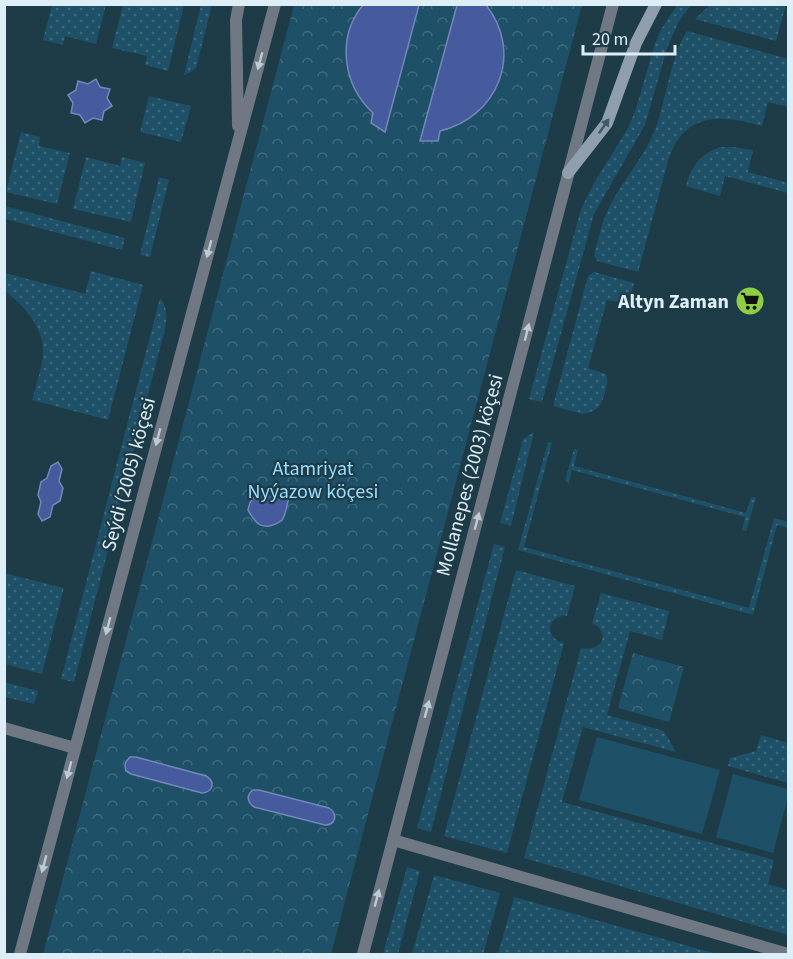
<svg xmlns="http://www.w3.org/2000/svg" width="793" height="959" font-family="'Source Sans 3',sans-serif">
  <defs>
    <pattern id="grass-dots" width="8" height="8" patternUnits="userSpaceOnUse" patternTransform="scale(1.5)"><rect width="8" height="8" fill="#1e5167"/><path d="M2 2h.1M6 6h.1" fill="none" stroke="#3e6a7d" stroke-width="1.8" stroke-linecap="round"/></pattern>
    <pattern id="forest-crowns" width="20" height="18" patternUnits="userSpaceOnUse" patternTransform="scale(1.5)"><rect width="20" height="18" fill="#1e5167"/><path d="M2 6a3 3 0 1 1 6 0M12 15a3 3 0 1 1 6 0" fill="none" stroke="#3e6a7d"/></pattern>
  </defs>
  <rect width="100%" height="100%" fill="#1e3b48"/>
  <path fill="url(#grass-dots)" d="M52 5H106L96 44 65 36 63 45 43 40Z
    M123 5H184L168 71 145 65 147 56 112 48Z
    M201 5H212L196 68 191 72 184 75Z
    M677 5H691L679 21 667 48 645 125 594 214 542 402 529 399 581 209 594 183 628 128 636 109 655 43 662 28Z
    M710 5V4L786 5 776 41 695 19Z
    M687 31 788 59V107L768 102 762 126C731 117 697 111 677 141 673 146 671 153 669 158L638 272 597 261 594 255C597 243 600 231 604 219 616 188 641 163 654 132 667 100 669 60 687 31Z
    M149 96 191 106 181 142 140 132Z
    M21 132 40 137 39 146 70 153 57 204 6 192Z
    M720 147H733L753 150 748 172 788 183V193L725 176 720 196 686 186C691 167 700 154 720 147Z
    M86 157 120 166 122 157 145 163 131 222 73 209Z
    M159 177 169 180 150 257 140 255Z
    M5 206 125 238 122 250 5 219Z
    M91 271 143 285 108 420 32 400C36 385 42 369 43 353 44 327 24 306 5 291V273L85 294Z
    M594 272 634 283C629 304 626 304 607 300L588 368 606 374C608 380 607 383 606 389 602 404 599 411 583 414L553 406 588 276Z
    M160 298C168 308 167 318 165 329L74 682 61 679Z
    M534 432 511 526 500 523 523 439Z
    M548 442 552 443 524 547 749 608 774 518 788 522V528L777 525 753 615 518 550Z
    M574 449 578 450 574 466 746 513 751 497 756 498 746 531 742 530 745 517 572 470 569 483 565 481Z
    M494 544 505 547 431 832 417 828Z
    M516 570 575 586 567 616C546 615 544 638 564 643L507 853 444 836Z
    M4 573 64 588 42 674 5 664Z
    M601 593 669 611 662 640 630 631 607 715 664 731 676 752 583 727 562 802 774 860 768 884 788 890V935L524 858 581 648C603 652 611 632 592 623Z
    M4 682 38 691 34 704 5 697Z
    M761 735 788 743V783L728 766 730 758 756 751Z
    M407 867 420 871 398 954H383Z
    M434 875 500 893 483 954H412Z
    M514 897 717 954H498Z"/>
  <path fill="url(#forest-crowns)" d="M294 5H582L331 954H43Z
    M633 653 684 667 669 722 618 708Z"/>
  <path fill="#1e5167" d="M597 737 720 770 702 834 579 800Z
    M733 774 788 789V797L773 853 716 837Z"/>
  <path fill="#465b9d" stroke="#7387b8" stroke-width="1.5" d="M363 5H419L385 132 371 123 373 113C343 85 336 38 363 5Z
    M457 5H486C524 53 498 117 440 131L438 141H420Z
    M96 79 100 87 110 89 107 98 112 106 104 111 102 120 93 118 85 123 80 115 71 113 73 103 68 95 76 90 78 81 88 84Z
    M58 462 62 469 59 481 63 488 60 501 53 505 50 517 42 521 38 514 41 502 38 495 41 482 47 478 51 466Z
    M263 493H276L289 497C287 504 286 515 282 520 280 522 276 524 273 525 259 530 254 520 248 510 250 500 253 496 263 493Z
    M130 757H136L206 776C216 782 213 792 202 793L131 774 126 771C124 765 125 762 130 757Z
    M253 790H259L329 808C338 814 336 825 325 825L254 807C247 802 246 795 253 790Z"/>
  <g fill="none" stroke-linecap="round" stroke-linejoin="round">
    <path stroke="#707983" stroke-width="12" d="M4 728 75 748
      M393 840 788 954"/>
    <path stroke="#707983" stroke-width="12" d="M238 126 236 20 239 4
      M20 954 275 4
      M363 954 613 4"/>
    <path stroke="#909fae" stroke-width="12" d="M568 173 607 123 636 43 656 4"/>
  </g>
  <defs><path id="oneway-solid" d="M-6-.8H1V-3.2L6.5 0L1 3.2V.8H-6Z" transform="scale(1.5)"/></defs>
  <g fill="#bccbd4">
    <use href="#oneway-solid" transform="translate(260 61) rotate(105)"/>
    <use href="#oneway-solid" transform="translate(209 249) rotate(105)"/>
    <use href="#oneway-solid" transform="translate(527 332) rotate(-76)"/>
    <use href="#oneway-solid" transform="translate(158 437) rotate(105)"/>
    <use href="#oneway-solid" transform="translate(477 521) rotate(-75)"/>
    <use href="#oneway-solid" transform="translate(108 626) rotate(105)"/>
    <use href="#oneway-solid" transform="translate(427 709) rotate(-75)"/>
    <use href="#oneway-solid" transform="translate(69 770) rotate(105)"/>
    <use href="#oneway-solid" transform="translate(44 864) rotate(105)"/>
    <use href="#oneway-solid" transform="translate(377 898) rotate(-75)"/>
  </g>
  <use fill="#405967" href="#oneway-solid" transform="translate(604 126) rotate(-56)"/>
  <defs>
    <g id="supermarket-disc" transform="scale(1.5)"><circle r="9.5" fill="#8dce44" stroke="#1e3b48"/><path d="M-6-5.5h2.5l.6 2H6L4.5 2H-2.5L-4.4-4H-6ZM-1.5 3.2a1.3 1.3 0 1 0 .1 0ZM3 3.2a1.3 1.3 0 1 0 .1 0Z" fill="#111"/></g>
  </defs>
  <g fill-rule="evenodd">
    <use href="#supermarket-disc" x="750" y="301"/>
  </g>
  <g text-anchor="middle" stroke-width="4.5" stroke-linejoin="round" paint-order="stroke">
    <g font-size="20" font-weight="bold" fill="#ddeef6" stroke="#1e3b48" text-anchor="end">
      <text x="729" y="308">Altyn Zaman</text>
    </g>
    <g font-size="20" fill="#98ddfe" stroke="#1e3b48">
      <text x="313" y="475">Atamriyat<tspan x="313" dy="23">Nyýazow köçesi</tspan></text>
    </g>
    <g font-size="20" fill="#ddeef6" stroke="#1e3b48">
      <text transform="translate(128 474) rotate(-75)" y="7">Seýdi (2005) köçesi</text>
      <text transform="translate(469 475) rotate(-75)" y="7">Mollanepes (2003) köçesi</text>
    </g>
  </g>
  <rect width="793" height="959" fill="none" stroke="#ddeef6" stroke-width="12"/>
  <path d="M583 45v9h92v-9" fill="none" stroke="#ddeef6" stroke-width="3"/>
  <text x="592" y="45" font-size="18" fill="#ddeef6" stroke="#1e3b48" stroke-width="4.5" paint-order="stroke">20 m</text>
</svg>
